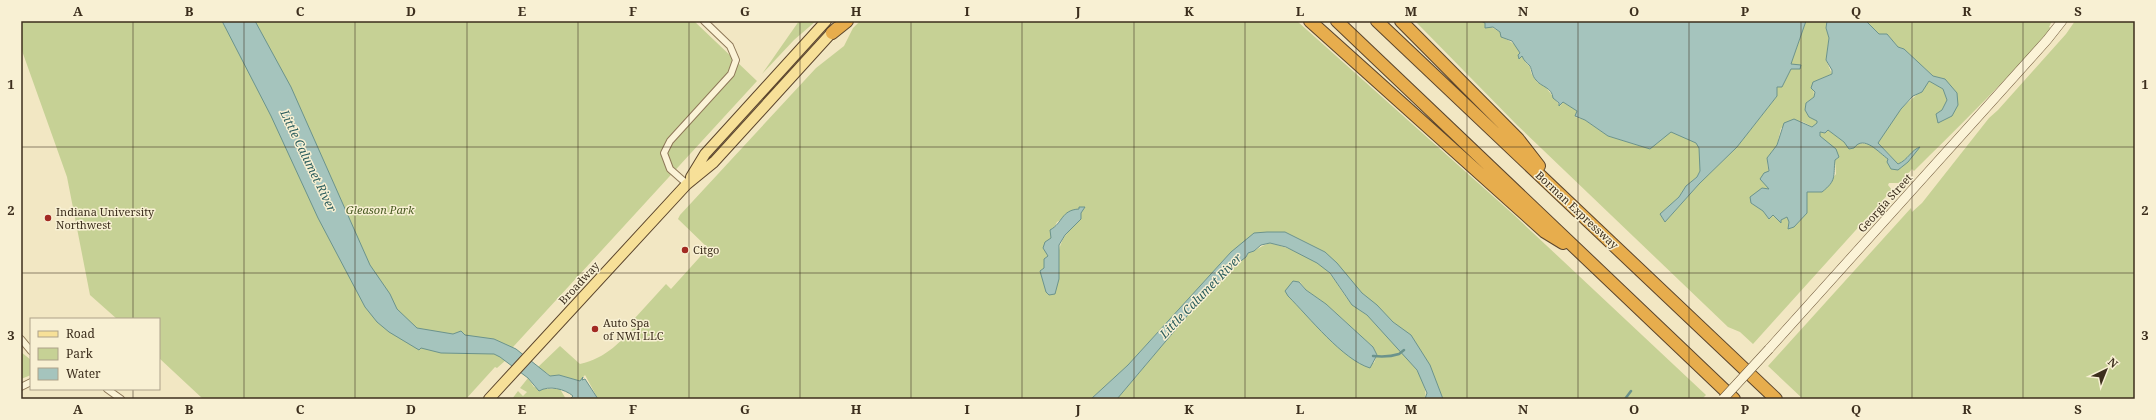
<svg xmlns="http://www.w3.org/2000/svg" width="2156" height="420" font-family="'Noto Serif',serif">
  <rect width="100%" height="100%" fill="#f2e7c3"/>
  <path fill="#c6d195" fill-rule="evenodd" d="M21 21H694L757 81 503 358 506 360 497 368 495 367 466 399H203L159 358V319H117L90 295 67 177 21 48Z
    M799 21H816L794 40 762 74Z
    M860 21H1297L1514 215 1706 395 1702 399H1443L1437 384 1401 329 1362 293 1325 252 1285 232H1267L1231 252 1128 365 1091 399H598L585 375 580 381 559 375 550 376C546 371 542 371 537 368L560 346 580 364C607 358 621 341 639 322L635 318 666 284 671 289 708 248 678 219 680 215 816 68 844 46 853 28ZM1079 207 1084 208 1081 213V219C1065 234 1058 241 1058 263 1059 271 1059 277 1056 285L1043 280 1040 271 1045 268 1054 228 1057 222 1080 209Z
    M1415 21H1481L1500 32 1501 37C1511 41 1520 46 1520 58L1522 56 1526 63 1530 67 1531 73 1537 82 1545 86 1560 106 1563 102 1577 111 1575 117 1585 120 1608 136 1650 149 1671 131 1696 143 1700 148V171L1697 177 1686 186 1679 197 1660 214 1665 222 1699 184 1737 147 1777 96V86L1782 87 1791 69V64L1806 21H1827L1826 28 1829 38 1826 60 1832 74 1813 82 1814 97 1806 103 1805 110 1809 117 1817 121V124L1813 127 1801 121 1781 128 1777 145 1767 158 1770 190 1751 203 1763 211 1769 219 1772 215 1781 222V220L1787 217 1789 222 1788 228 1794 227 1807 213V192H1822L1836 174 1835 160 1839 157 1820 136V132L1825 133 1828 130 1844 142 1869 144 1901 168 1919 148C1912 150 1907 161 1898 164L1878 143C1885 131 1893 118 1903 107 1912 98 1922 92 1929 81L1943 89 1947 100 1942 111 1952 116 1945 79 1933 76 1904 49 1898 47 1887 34H1879L1866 21H2052L2049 27 2051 28C2008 79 1961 124 1914 171L1912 169 1900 183H1889L1888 185 1892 190 1753 344 1740 332 1728 327 1517 125Z
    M2075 21H2135V399H1803L1768 366 1911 208 1912 212 1922 203 1989 118 1998 110 2066 34Z
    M1270 243C1287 247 1304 254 1318 263 1334 274 1339 290 1351 303 1356 308 1363 312 1368 316 1385 332 1431 374 1425 399H1117L1187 316 1233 267 1246 257 1248 253C1256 251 1262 245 1270 243ZM1293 281 1300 282 1306 290 1326 304 1373 347 1377 355 1374 363 1338 347 1288 296Z
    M21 352 31 360V375L21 379Z
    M528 378 534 387 543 389H560L566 399H512L518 391 523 396 527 392 520 388Z"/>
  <path fill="#a5c4bd" stroke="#6b938c" d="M222 21H255L291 87 370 265 390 294 397 309 417 328 453 334 461 331 465 335 494 339 516 349 550 376 559 375 580 381 583 377 582 380 585 379 598 399H570L573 396C565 389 549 385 539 391L528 378 500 357 494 354 441 353 421 348 419 350 389 332 377 322 365 307 318 218 271 116Z
    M1481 21H1806L1791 64 1801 65 1800 69H1791L1782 87H1777V96L1737 147 1699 184 1665 222 1660 214 1679 197 1686 186 1697 177 1700 171 1699 148 1696 143 1671 132 1650 149 1608 136 1585 120 1575 116 1577 111 1563 102 1559 106V103L1553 98C1552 87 1541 87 1536 80 1532 76 1532 70 1530 66 1527 63 1524 61 1522 56L1519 59 1518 55 1520 53 1512 41 1501 37 1500 32 1493 27 1485 28V23Z
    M1827 21H1866L1879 34H1887L1898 47 1904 49 1933 76 1945 79 1957 93 1958 105 1952 116 1938 123 1936 114 1942 110 1947 100 1943 89 1929 81 1922 92 1913 96 1901 109 1878 143 1898 164C1908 160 1911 150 1920 147L1908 162 1898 170 1891 169 1887 162 1888 159C1879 153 1864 134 1854 148L1849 149 1844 142 1828 130 1825 133 1820 132V136L1836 149 1839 157 1835 160C1833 177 1837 180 1822 192H1807V213L1794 227 1788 229 1789 222 1787 217 1781 220V223L1773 215 1769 219 1763 211 1751 203 1750 197 1762 188 1769 189 1760 179 1764 173 1769 171 1767 158 1777 145 1784 123 1794 119 1812 127 1817 123V121L1809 117 1805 110 1806 103 1814 97 1815 92 1811 88 1813 82 1832 74V70L1826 60 1829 38 1826 28Z
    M1079 207H1085L1081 213V219L1065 235 1059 245V279L1055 294 1049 295 1046 292 1040 271 1044 268V259L1048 256 1043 248 1045 242 1051 238 1050 230C1063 223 1061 210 1079 209Z
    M1267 232H1285L1325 252 1337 263 1362 293 1377 305 1393 322 1411 335 1430 365 1443 399H1425L1427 393 1417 370 1367 315 1352 305 1330 273 1317 263 1286 247 1270 243 1261 245 1254 251 1248 253 1246 257 1233 267 1187 316 1117 399H1091L1128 365 1231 252 1254 233Z
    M1293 281 1299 282 1306 290 1326 304 1373 347 1377 355 1370 368C1343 360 1309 317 1288 296L1285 291Z"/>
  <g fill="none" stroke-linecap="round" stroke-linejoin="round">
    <path stroke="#6b938c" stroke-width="2.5" d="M1373 356C1383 357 1390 357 1399 354L1404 350
      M1625 399 1631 391"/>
    <g stroke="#8e7858" stroke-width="8">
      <path id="street" d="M687 184 670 169 664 153 670 141 731 74 736 60 730 46 704 21
        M21 339 31 351
        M21 387 31 382
        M107 389 121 399"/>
    </g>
    <g stroke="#6f593b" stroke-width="10">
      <path id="secondary" d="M1769 349 2047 40 2062 21"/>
    </g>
    <g stroke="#5b452c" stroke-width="12">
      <path id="primary" d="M691 177 705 154 826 21
        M489 399 687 184 714 162 836 28"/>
    </g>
    <g stroke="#5b452c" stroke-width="14">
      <path id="highway" d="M1310 21 1545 232 1563 243
        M1337 21 1734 399
        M1377 21 1776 399
        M1401 21 1518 139 1539 166
        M832 33 847 21"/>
    </g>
    <use href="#street" stroke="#fbf3d7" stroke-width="6"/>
    <use href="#secondary" stroke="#fbf3d7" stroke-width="9"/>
    <use href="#primary" stroke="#f7e098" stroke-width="10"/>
    <use href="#highway" stroke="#e7ad4d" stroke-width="12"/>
    <g stroke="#6f593b" stroke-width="10" stroke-linecap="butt">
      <path id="secondary-bridge" d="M1723 399 1769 349"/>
    </g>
    <use href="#secondary-bridge" stroke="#fbf3d7" stroke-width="9"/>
  </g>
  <path fill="none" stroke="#3c2e1d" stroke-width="1" stroke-opacity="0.55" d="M133 21V319M244 21V399M355 21V399M467 21V399M578 21V399M689 21V399M800 21V399M911 21V399M1022 21V399M1134 21V399M1245 21V399M1356 21V399M1467 21V399M1578 21V399M1689 21V399M1801 21V399M1912 21V399M2023 21V399M21 147H2135M21 273H2135M133 389V399"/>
  <g fill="#a22a23" stroke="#f8f0d3" stroke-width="1.5">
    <circle cx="48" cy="218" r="4"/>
    <circle cx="685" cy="250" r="4"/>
    <circle cx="595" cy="329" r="4"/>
  </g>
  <g text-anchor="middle" stroke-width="3" stroke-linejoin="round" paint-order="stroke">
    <g font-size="11" fill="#3c2e1d" stroke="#f8f0d3">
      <text transform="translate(1885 203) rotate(-48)" y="4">Georgia Street</text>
      <text transform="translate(1577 210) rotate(43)" y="4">Borman Expressway</text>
      <text transform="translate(579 283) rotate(-47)" y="4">Broadway</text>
    </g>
    <g font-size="11" font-style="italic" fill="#495a22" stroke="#f8f0d3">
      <text x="380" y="214">Gleason Park</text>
    </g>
    <g font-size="11" fill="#3c2e1d" stroke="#f8f0d3" text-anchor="start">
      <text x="56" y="216">Indiana University<tspan x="56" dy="13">Northwest</tspan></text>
      <text x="693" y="254">Citgo</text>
      <text x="603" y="327">Auto Spa<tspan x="603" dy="13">of NWI LLC</tspan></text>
    </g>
    <g font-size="12" font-style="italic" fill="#2b5d5d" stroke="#f8f0d3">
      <text transform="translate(308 161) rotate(64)" y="4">Little Calumet River</text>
      <text transform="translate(1201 296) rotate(-46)" y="4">Little Calumet River</text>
    </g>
  </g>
  <rect width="2156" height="420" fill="none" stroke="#f8f0d3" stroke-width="44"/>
  <rect x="30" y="318" width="130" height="72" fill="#f8f0d3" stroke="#ada28a"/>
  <rect x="38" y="331" width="20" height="6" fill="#f7e098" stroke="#ada28a"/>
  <text x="66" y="338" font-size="12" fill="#3c2e1d">Road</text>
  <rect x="38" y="348" width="20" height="12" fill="#c6d195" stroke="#ada28a"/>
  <text x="66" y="358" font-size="12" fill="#3c2e1d">Park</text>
  <rect x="38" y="368" width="20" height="12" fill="#a5c4bd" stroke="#ada28a"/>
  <text x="66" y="378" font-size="12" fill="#3c2e1d">Water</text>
  <g transform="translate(2106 370) rotate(43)" stroke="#f8f0d3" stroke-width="3" paint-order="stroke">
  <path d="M0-3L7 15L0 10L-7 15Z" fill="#3c2e1d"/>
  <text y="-6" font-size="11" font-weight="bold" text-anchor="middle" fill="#3c2e1d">N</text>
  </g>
  <rect x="22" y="22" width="2112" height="376" fill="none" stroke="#3c2e1d" stroke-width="1.5"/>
  <g font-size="13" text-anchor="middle" font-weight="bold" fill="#3c2e1d">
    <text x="78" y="16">A</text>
    <text x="189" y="16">B</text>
    <text x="300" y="16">C</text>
    <text x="411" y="16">D</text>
    <text x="522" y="16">E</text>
    <text x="633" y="16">F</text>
    <text x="745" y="16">G</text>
    <text x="856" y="16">H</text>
    <text x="967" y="16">I</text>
    <text x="1078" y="16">J</text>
    <text x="1189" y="16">K</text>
    <text x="1300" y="16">L</text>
    <text x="1411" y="16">M</text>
    <text x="1523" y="16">N</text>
    <text x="1634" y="16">O</text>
    <text x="1745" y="16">P</text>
    <text x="1856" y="16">Q</text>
    <text x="1967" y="16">R</text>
    <text x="2078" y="16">S</text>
    <text x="11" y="89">1</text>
    <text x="2145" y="89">1</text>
    <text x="11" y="215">2</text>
    <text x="2145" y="215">2</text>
    <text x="11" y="340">3</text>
    <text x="2145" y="340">3</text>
    <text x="78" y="414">A</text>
    <text x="189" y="414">B</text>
    <text x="300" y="414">C</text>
    <text x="411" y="414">D</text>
    <text x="522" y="414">E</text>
    <text x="633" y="414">F</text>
    <text x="745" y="414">G</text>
    <text x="856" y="414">H</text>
    <text x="967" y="414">I</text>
    <text x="1078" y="414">J</text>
    <text x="1189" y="414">K</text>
    <text x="1300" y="414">L</text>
    <text x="1411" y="414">M</text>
    <text x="1523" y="414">N</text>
    <text x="1634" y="414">O</text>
    <text x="1745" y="414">P</text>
    <text x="1856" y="414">Q</text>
    <text x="1967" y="414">R</text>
    <text x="2078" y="414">S</text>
  </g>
</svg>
